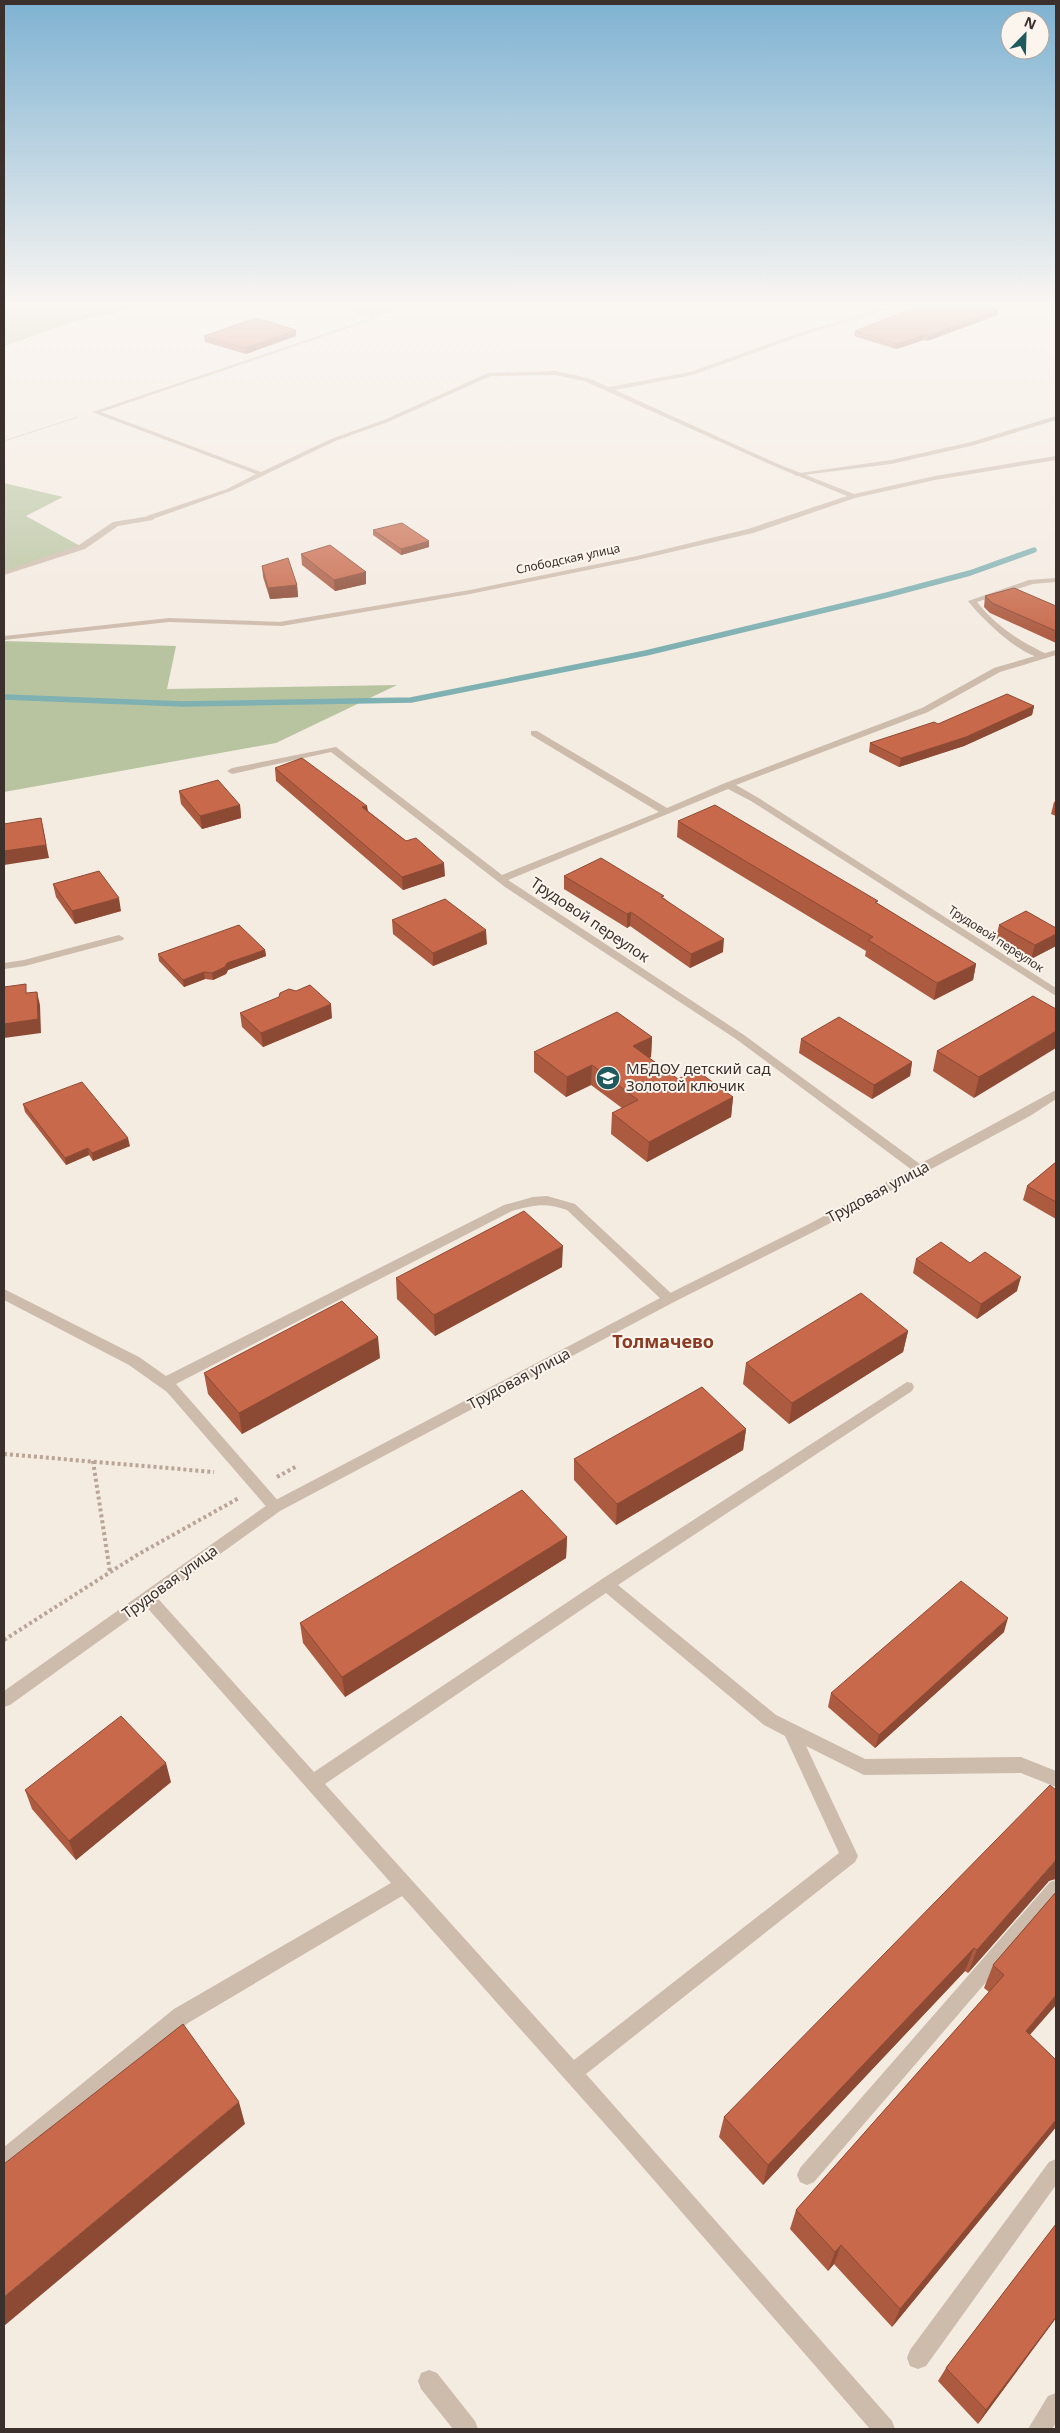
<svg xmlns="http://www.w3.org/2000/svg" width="1060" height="2433" font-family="'Noto Sans',sans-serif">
  <rect width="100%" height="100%" fill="#f4ebe1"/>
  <path fill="#b8c4a0" d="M4 307H140L73 322 4 346Z
    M339 307H404L373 318Z
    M4 483 63 497 26 516 82 547 4 573Z
    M4 641 176 646 167 689 397 685 276 743 4 792Z"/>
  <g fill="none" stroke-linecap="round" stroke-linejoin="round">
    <path stroke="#7fb0b2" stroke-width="5.5" d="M4 697 183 704 411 700 646 653 887 595 970 573 1034 550"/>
    <path stroke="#b9a596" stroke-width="1" stroke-dasharray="1 1" stroke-linecap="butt" d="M388 312 404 307
      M4 441 78 417"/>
    <path stroke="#b9a596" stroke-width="4" stroke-dasharray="3 3" stroke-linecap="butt" d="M4 1454 214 1472
      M93 1461 110 1572
      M277 1477 297 1466
      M4 1640 137 1555 239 1498"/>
    <path fill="#cdbbac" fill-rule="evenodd" d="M1056 416V420L975 445 891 464 796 476 793 474 891 460 971 442Z
      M150 516 154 518 153 520 118 526 85 549 4 575V571L79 545 113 522Z
      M1056 578V582L1033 584 977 602C996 626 1019 641 1047 654V658C1025 661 981 618 968 601L1029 580Z
      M169 618 282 622 286 624 282 626 169 622 4 640V636Z
      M907 1382 912 1383 914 1387 912 1391 618 1585 776 1715 865 1759 1021 1757 1056 1771V1787L1021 1773 864 1775 806 1746 858 1856 855 1862 586 2074 892 2421 895 2429H870L620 2141 402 1896 188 2023 11 2166 4 2169V2147L174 2009 391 1883 143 1603 140 1598 143 1593 148 1592 153 1593 314 1772 602 1579ZM606 1593 764 1725 785 1736 839 1853 574 2060 325 1784Z
      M1056 1880V1901L814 2182 807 2185 800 2182 797 2175 800 2168 1050 1882Z
      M1056 2159V2185L926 2366 918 2369 910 2366 907 2358 910 2350 1049 2162Z
      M429 2370 437 2373 475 2421 478 2429H453L421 2389 418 2381 421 2373Z
      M1056 2393V2423L1052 2429H1028L1048 2396Z"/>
    <path fill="#cdbbac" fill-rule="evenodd" d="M888 307H895L803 335 693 375 615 390 778 464 854 494 935 476 1056 456V460L935 480 855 498 753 533 637 560 470 594 282 626 278 624 279 622 470 590 637 556 748 529 847 496 774 466 584 381 555 375 491 376 388 422 335 441 231 491 150 520 146 518 147 516 227 489 256 474 92 412 375 317V319L101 412 261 472 331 439 384 420 488 373 555 371 588 378 609 387 690 372 799 333Z
      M1056 650V655L1000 672 928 712 736 785 757 797 1056 988V996L751 801 728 789 508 880 744 1035 924 1167 926 1170 920 1174 916 1173 736 1039 505 887 331 752 232 774 227 771 232 768 336 747 502 875 659 812 531 735V731H537L667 808 725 783 922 708 994 668Z
      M119 935 124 938 123 940 25 966 4 969V963L24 960Z
      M547 1196 575 1204 674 1296 676 1299 674 1302H664L567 1210C547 1202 532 1205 512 1211L176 1384 280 1503 282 1507 280 1511 275 1513 270 1511 167 1392 129 1365 4 1300V1289L139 1357 166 1376 504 1205 533 1197Z"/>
    <path fill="#cdbbac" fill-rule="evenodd" d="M1056 1090V1099L1030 1116 819 1229 674 1302 280 1511 10 1705 4 1707V1691L270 1503 664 1296 811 1223Z"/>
  </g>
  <path fill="#ac5a40" d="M998 309V315L927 341 924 340 896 349 854 336 855 331Z
    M296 330V336L246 354 205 342 204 336Z
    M373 530 429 547 401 555 373 535Z
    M301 554 366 572V584L335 591 302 565Z
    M262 566 297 585 298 597 270 599 263 577Z
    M985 596 1056 606V643L990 613 984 607Z
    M1034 706 1032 715 964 746 899 767 869 752 870 743 938 724Z
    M275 768 367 806 368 811 406 841 445 876 403 890 276 781Z
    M179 791 240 805 241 818 202 829 181 804Z
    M1056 801V816L1051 814 1054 802Z
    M678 821 877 903 976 964 973 980 934 1000 865 956 866 951 677 837Z
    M564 876 664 898 723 952 690 968 630 926 627 928 564 889Z
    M53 884 121 911 75 924 56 897Z
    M392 920 487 944 433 966 393 934Z
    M999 925 1056 928V946L1031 959 996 938Z
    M265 950 266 956 228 970 226 974 213 980 205 979 184 987 159 961 158 954Z
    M1033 996 974 1098 933 1071 937 1051Z
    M240 1013 332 1018 263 1047 242 1027Z
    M652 1037 651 1057 649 1058 678 1079 733 1097 731 1117 647 1162 611 1134 612 1113 622 1108 591 1085 566 1097 534 1072V1052Z
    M801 1039 912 1062 910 1076 872 1099 799 1053Z
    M23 1104 130 1146 93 1161 89 1155 66 1165 25 1112Z
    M1056 1162V1219L1023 1200 1027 1186Z
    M916 1259 970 1263 1017 1291 977 1319 913 1273Z
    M562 1267 435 1336 397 1299 396 1278Z
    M908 1331 903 1352 789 1424 743 1384 746 1363Z
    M380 1358 242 1434 208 1394 204 1373Z
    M746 1429 743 1450 616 1525 574 1480V1459Z
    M567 1537 566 1558 345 1697 303 1643 300 1623Z
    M1004 1632 875 1748 828 1707 831 1693Z
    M171 1782 76 1860 32 1809 25 1790Z
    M1049 1881 968 1973 965 1971 763 2185 719 2137 724 2117Z
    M1056 1892 1030 2035 1056 2060V2127L892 2327 834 2264 828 2271 790 2229 796 2210 989 1992 984 1988 993 1965Z
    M1056 2224V2318L978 2424 938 2381 946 2368Z"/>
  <path fill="#8c4a34" d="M998 309V315L927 341 928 336Z
    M296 330V336L246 354 245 348Z
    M924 335V340L896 349 897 344Z
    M429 541V547L401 555V549Z
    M366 572V584L335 591 334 580Z
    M297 585 298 597 270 599 268 588Z
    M1034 706 1032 715 964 746 899 767 901 758Z
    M240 805 241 818 202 829 200 816Z
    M367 806 368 819 362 807Z
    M41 818 49 858 4 865V851Z
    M444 863 445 876 403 890 402 877Z
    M119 898 121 911 75 924 72 911Z
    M631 912 630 926 627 928V914Z
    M486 930 487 944 433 966V953Z
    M1056 934V946L1031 959 1035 945Z
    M724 939 723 952 690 968 691 954Z
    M265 950 266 956 228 970 226 974 213 980 212 973 227 963Z
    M976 964 973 980 934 1000 937 983Z
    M204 972 205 979 184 987 183 980Z
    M37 992 40 1005 41 1033 4 1038V1024Z
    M331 1004 332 1018 263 1047 261 1033Z
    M1056 1031V1048L974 1098 979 1077Z
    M652 1037 651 1057 632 1067 633 1046Z
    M912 1062 910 1076 872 1099 874 1085Z
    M592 1065 591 1085 566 1097 567 1077Z
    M733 1097 731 1117 647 1162 649 1142Z
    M128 1138 130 1146 93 1161 92 1153Z
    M88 1148 89 1155 66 1165 65 1158Z
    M563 1246 562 1267 435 1336 434 1315Z
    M1021 1277 1017 1291 977 1319 981 1304Z
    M908 1331 903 1352 789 1424 792 1403Z
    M378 1337 380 1358 242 1434 239 1413Z
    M746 1429 743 1450 616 1525 617 1504Z
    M567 1537 566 1558 345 1697 342 1677Z
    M1008 1618 1004 1632 875 1748 879 1735Z
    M166 1763 171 1782 76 1860 69 1841Z
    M1056 1860V1879L1049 1881 968 1973 977 1950Z
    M974 1948 965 1971 763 2185 768 2165Z
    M1056 1995V2005L1015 2052 1026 2031Z
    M239 2102 245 2124 4 2326V2297Z
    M1056 2120V2127L892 2327 900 2309Z
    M841 2245 834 2264 828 2271 835 2252Z
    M1056 2317V2318L978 2424 986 2410Z"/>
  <path fill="#c8694b" stroke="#8c4a34" d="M916 307H987L998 309 928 336 924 335 897 344 855 331Z
    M256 318 296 330 245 348 204 336Z
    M402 523 429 541 401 549 373 530Z
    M330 545 366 572 334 580 301 554Z
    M288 558 297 585 268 588 262 566Z
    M1014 588 1056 606V631L992 603 985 596Z
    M1007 694 1034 706 966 737 901 758 870 743 934 722 938 724Z
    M302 758 367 806 362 807 406 841 416 838 444 863 402 877 275 768Z
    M218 780 240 805 200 816 179 791Z
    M715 805 878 901 875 902 976 964 937 983 868 940 873 937 678 821Z
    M41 818 46 845 4 851V824Z
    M601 858 664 896 661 897 724 939 691 954 631 912 627 914 564 876Z
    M99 871 119 898 72 911 53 884Z
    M445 899 486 930 433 953 392 920Z
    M1026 911 1056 928V934L1035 945 999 925Z
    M239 925 265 950 227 963 225 967 212 973 204 972 183 980 158 954Z
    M26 984V993L37 992 38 1019 4 1024V987Z
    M310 985 331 1004 261 1033 240 1013 279 997 280 993 289 989 296 991Z
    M1033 996 1056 1009V1031L979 1077 937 1051Z
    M617 1012 652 1037 633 1046 678 1079 696 1070 733 1097 649 1142 612 1113 638 1100 592 1065 567 1077 534 1052Z
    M839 1017 912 1062 874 1085 801 1039Z
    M82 1082 128 1138 92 1153 88 1148 65 1158 23 1104Z
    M1056 1162V1202L1027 1186Z
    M524 1211 563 1246 434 1315 396 1278Z
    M941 1242 970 1263 985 1252 1021 1277 981 1304 916 1259Z
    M861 1293 908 1331 792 1403 746 1363Z
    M342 1301 378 1337 239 1413 204 1373Z
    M702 1387 746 1429 617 1504 574 1459Z
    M522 1490 567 1537 342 1677 300 1623Z
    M961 1581 1008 1618 879 1735 831 1693Z
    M121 1716 166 1763 69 1841 25 1790Z
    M1050 1785 1056 1790V1860L977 1950 974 1948 768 2165 724 2117Z
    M1056 1892V1995L1026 2031 1056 2060V2120L900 2309 841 2245 835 2252 796 2210 1004 1975 993 1965Z
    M183 2024 239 2102 4 2297V2164Z
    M1056 2224V2317L986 2410 946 2368Z"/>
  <linearGradient id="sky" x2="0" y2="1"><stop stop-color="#7eb2d2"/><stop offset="0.47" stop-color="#faf6f2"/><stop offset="1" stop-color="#faf6f2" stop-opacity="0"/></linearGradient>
  <rect width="1060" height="647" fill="url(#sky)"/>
  <defs>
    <g id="school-disc" transform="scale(1.25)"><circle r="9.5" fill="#1f5a5e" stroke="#fbf5ee"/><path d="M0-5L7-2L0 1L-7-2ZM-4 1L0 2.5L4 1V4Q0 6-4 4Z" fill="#fff"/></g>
  </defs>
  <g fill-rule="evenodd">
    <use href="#school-disc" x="608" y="1078"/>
  </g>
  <g text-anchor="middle" stroke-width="4" stroke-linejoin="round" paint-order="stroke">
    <g font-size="12" fill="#3b302b" stroke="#fbf5ee">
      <text transform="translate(568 559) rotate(-12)" y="4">Слободская улица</text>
      <text transform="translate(996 939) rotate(33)" y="4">Трудовой переулок</text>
    </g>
    <g font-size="15" fill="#3b302b" stroke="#fbf5ee">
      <text transform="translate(590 920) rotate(34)" y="5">Трудовой переулок</text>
      <text transform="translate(878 1192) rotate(-28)" y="5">Трудовая улица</text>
      <text transform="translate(519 1379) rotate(-28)" y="5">Трудовая улица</text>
      <text transform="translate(170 1582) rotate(-36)" y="5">Трудовая улица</text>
    </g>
    <g font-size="15" fill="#3b302b" stroke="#fbf5ee" text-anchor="start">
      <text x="626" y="1074">МБДОУ детский сад<tspan x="626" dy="17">Золотой ключик</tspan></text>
    </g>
    <g font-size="18" font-weight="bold" fill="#8c3b22" stroke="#fbf5ee">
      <text x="663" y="1348">Толмачево</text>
    </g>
  </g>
  <rect width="1060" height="2433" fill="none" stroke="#3b302b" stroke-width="10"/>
  <g transform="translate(1025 35) rotate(23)"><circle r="24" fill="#fbf5ee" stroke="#aea6a0"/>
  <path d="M0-4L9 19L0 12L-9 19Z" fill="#1f5a5e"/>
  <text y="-8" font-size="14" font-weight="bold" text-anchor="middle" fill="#3b302b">N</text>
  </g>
</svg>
